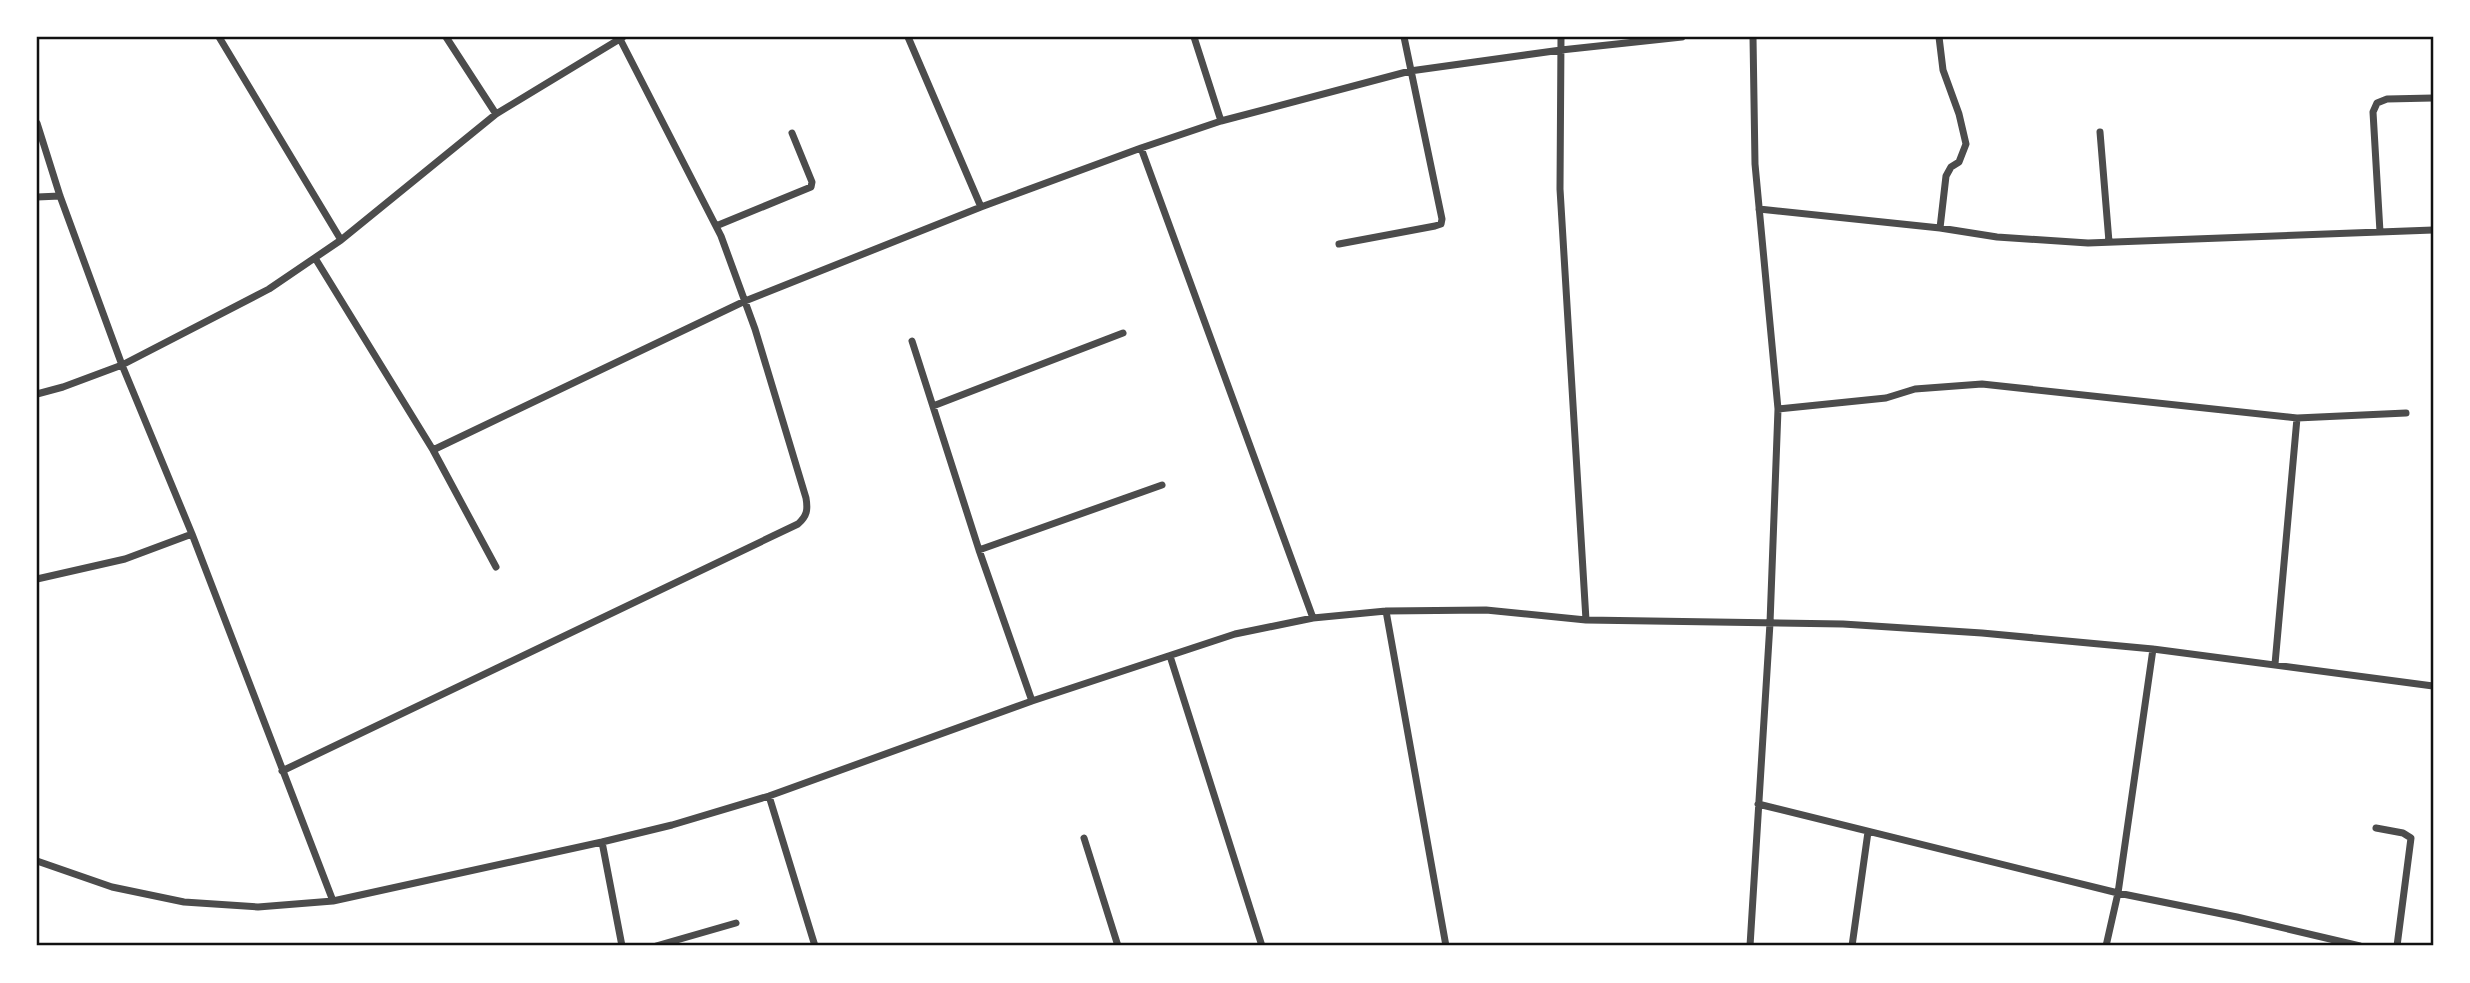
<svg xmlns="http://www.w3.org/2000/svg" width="2470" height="983" font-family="Lato,sans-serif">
  <rect width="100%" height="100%" fill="#fff"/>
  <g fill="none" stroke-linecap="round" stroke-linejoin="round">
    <path stroke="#4c4c4c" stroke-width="7" d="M219 37 341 240
      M446 37 496 114
      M908 37 981 207
      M1194 37 1221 121
      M1561 37 1560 189 1586 620
      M1939 37 1943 70 1959 114 1966 144 1959 162 1951 167 1946 176 1940 228
      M37 123 60 196 122 365 192 534 333 901
      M2100 132 2109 242
      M1141 148 1313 618
      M37 197 60 196
      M1759 209 1940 228 1997 237 2088 243 2433 230
      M716 226 811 187 812 182 792 133
      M2380 232 2373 112 2377 103 2387 99 2433 98
      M1339 244 1435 226 1441 224 1442 219 1404 37
      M315 258 433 450 496 567
      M912 341 979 550 1032 701
      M37 394 63 387 122 365 269 289 341 240 496 114 623 37
      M933 406 1123 333
      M1778 409 1886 398 1915 389 1982 384 2297 418 2406 413
      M433 450 745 301 981 207 1141 148 1221 121 1410 71 1561 50 1682 37
      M979 550 1162 485
      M37 579 125 559 192 534
      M1386 611 1446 946
      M1170 656 1262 946
      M2275 664 2297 418
      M282 771 798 524C807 516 808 510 806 498L755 329 721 236 620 39
      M769 796 815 946
      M1758 804 2118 893 2237 917 2360 946
      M2376 828 2403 833 2411 838 2397 946
      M1084 838 1118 946
      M602 842 622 946
      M37 861 112 887 184 902 258 907 333 901 602 842 672 825 769 796 1032 701 1235 634 1313 618 1386 611 1486 610 1586 620 1843 624 1982 633 2153 649 2433 686
      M656 946 736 923
      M1750 946 1770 623 1778 409 1755 164 1753 37
      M1852 946 1868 832
      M2106 946 2118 893 2153 649"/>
  </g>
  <rect width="2470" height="983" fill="none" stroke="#ffffff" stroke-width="77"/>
  <rect x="38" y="38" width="2394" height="906" fill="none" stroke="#111" stroke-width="2.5"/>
</svg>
